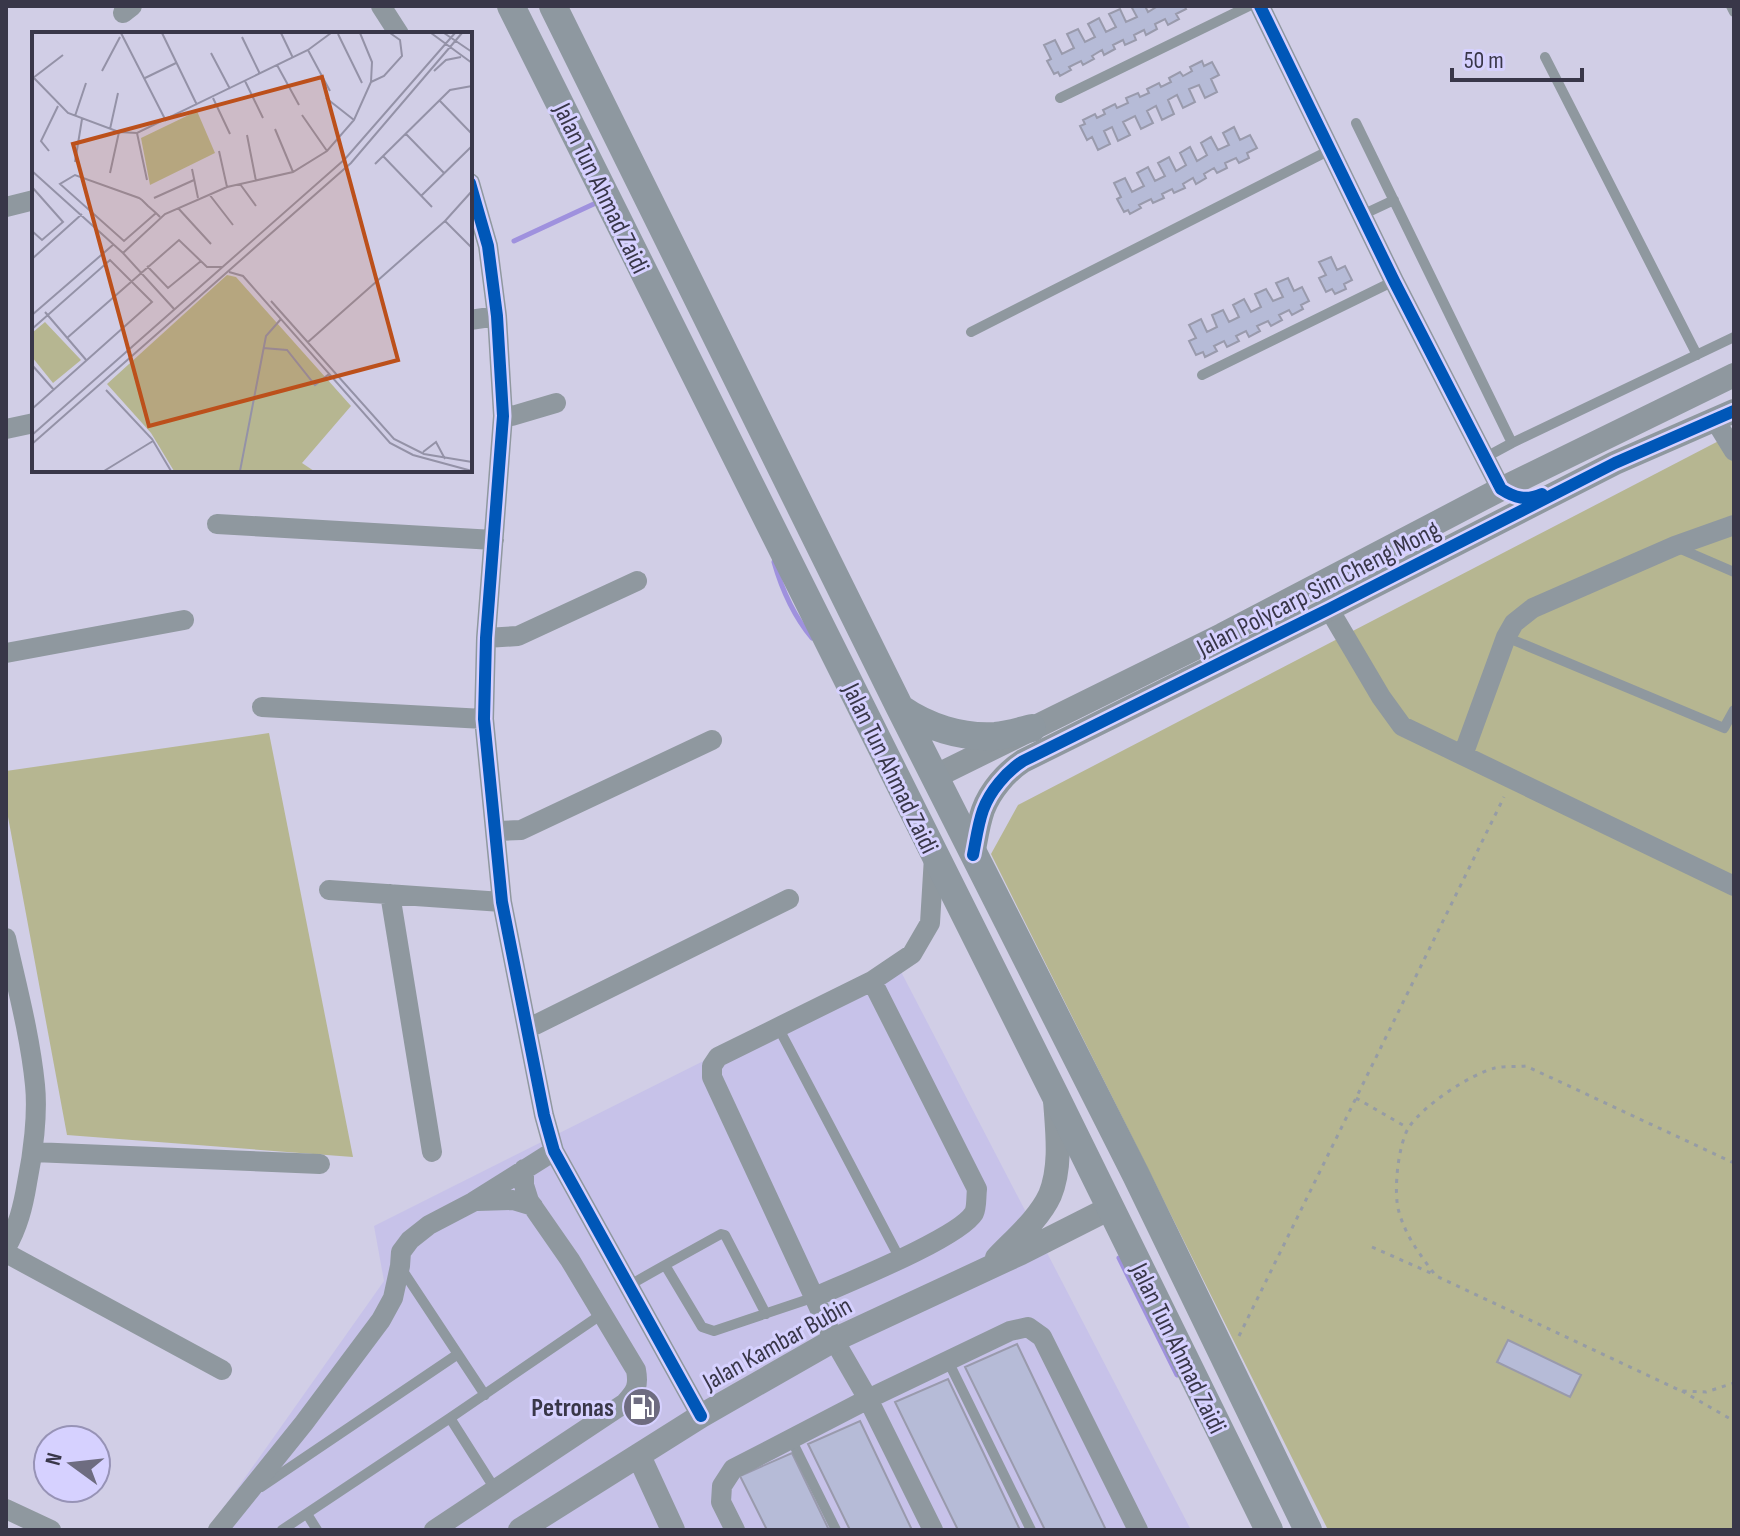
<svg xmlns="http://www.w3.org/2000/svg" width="1740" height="1536" font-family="'Sofia Sans Condensed',sans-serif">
  <rect width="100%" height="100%" fill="#d1cee6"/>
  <path fill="#c7c2e9" d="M897 964 1191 1530H208L384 1281 374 1226Z"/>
  <path fill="#b6b691" d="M1734 433V1530H1328L991 854 1018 805Z
    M269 733 353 1157 67 1135 6 806V771Z"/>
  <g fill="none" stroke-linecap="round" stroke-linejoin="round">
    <path stroke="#9f91de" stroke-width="5" d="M514 241 598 202 599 204
      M774 562C782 590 793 615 812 638
      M1119 1258 1177 1375"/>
  </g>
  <path fill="#b6bbd7" stroke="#999aac" stroke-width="2" d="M1131 6H1145L1148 12 1158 6H1184L1186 9 1176 14 1179 19 1168 25 1165 19 1155 24 1157 29 1146 35 1144 30 1134 35 1136 40 1125 45 1123 40 1113 45 1115 49 1104 55 1102 50 1092 56 1094 59 1083 65 1081 61 1069 67 1071 70 1060 76 1058 72 1054 74 1047 61 1051 59 1044 45 1055 40 1062 54 1074 48 1067 34 1078 29 1085 42 1095 37 1088 24 1099 18 1106 32 1116 27 1109 14 1120 9 1126 22 1137 17Z
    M1202 61 1204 66 1212 62 1219 75 1211 79 1217 92 1205 98 1199 85 1189 89 1195 102 1183 108 1177 95 1168 100 1174 114 1162 120 1156 106 1147 111 1153 123 1141 129 1135 116 1123 122 1130 135 1118 141 1112 127 1104 131 1110 144 1098 150 1092 137 1087 140 1080 126 1085 124 1083 120 1095 114 1097 118 1105 114 1103 110 1115 104 1117 108 1128 103 1126 98 1138 93 1140 97 1149 93 1147 89 1159 83 1161 87 1171 82 1169 78 1180 72 1183 76 1192 71 1190 67Z
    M1234 127 1240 140 1250 135 1257 148 1247 153 1249 158 1239 163 1236 158 1225 163 1227 168 1217 173 1214 168 1204 174 1206 178 1196 184 1193 178 1183 184 1185 188 1174 193 1172 189 1162 194 1164 198 1153 203 1151 199 1139 205 1141 208 1130 214 1128 210 1124 212 1117 199 1121 197 1114 183 1125 178 1132 192 1144 186 1137 173 1148 167 1155 181 1165 176 1158 163 1169 157 1176 171 1186 165 1180 153 1190 147 1197 161 1207 155 1201 143 1211 137 1218 150 1229 145 1223 133Z
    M1331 257 1337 270 1345 266 1352 280 1344 284 1346 289 1335 294 1332 289 1326 292 1319 278 1326 275 1319 262Z
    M1288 278 1294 291 1302 287 1309 301 1301 305 1303 309 1292 315 1289 310 1279 315 1282 320 1271 326 1268 321 1257 326 1260 331 1249 337 1246 331 1236 336 1239 341 1227 347 1224 341 1214 346 1217 351 1205 357 1203 352 1196 355 1189 341 1196 338 1189 325 1201 319 1207 332 1217 327 1212 315 1223 310 1229 322 1239 317 1233 305 1244 299 1251 312 1261 307 1255 294 1266 289 1273 301 1283 297 1276 283Z
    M1508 1340 1581 1375 1570 1397 1497 1362Z
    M1017 1344 1106 1530H1045L965 1367Z
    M948 1379 983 1452 1020 1530H958L895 1402Z
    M860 1421 912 1530H850L808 1444Z
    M792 1453 829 1530H767L740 1476Z"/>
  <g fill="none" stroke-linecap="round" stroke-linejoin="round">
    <path stroke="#969ca5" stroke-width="3" stroke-dasharray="4 6" stroke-linecap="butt" d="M1356 1098 1408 1128
      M1734 1163 1526 1066C1516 1067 1505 1066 1495 1068 1470 1074 1423 1106 1409 1127 1398 1144 1393 1193 1399 1212 1406 1237 1421 1256 1436 1276L1681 1391 1706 1392 1734 1383
      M1372 1247 1433 1274
      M1239 1336 1504 797
      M1682 1391 1734 1421"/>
    <path stroke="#8f989f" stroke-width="10" d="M1731 6 1734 12
      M1545 57 1697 355
      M1060 98 1249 6
      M1356 123 1512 443
      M1362 215 1394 200
      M971 332 1330 150
      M1202 375 1394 281
      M1486 457 1512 443 1734 337
      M1676 547 1734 572
      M1506 637 1724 728 1734 710
      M778 1027 900 1259
      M665 1265 721 1234 725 1235 766 1314
      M401 1268 485 1395
      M628 1286 665 1265 702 1327 714 1331 815 1297
      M948 1361 1031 1530
      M450 1418 495 1489
      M791 1439 836 1530
      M261 1487 458 1354
      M307 1514 317 1530
      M282 1530 450 1418 602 1314"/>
    <path stroke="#8f989f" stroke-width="20" d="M381 6 399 34
      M1260 6 1394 281 1501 489
      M123 13 132 6
      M470 183 488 246 497 316 503 416 486 638 484 719 502 902 544 1115 554 1151 701 1416
      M6 207 34 200
      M470 320 497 316
      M503 416H512L556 403
      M1715 420 1734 451
      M6 429 34 423
      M217 524 494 540
      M1329 609 1381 697 1402 726 1734 886
      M486 638 518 636 637 581
      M6 653 184 620
      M262 707 484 719
      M1463 755 1506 637 1514 623 1533 608 1675 546 1734 525
      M495 831 521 830 712 740
      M329 890 502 902
      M390 894 432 1152
      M6 938C17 987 30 1035 35 1085 38 1114 33 1154 27 1183 23 1207 18 1227 6 1248
      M527 1029 789 899
      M33 1152 320 1164
      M477 1201 513 1200 533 1206
      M6 1253 222 1370
      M815 1297C846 1283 959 1238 974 1213 977 1207 976 1196 977 1189L872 981
      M6 1509 51 1530
      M218 1530 304 1423 381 1320 393 1298 400 1266 401 1252 410 1240 429 1225 473 1202 554 1151
      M434 1530 625 1403C636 1391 639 1386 636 1370L570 1260 529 1201 524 1185V1169
      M735 1530 721 1502 722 1486 733 1469 868 1399 1010 1331 1028 1327 1042 1337 1138 1530
      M933 1530 868 1399 834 1340 712 1077V1066L718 1057 872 981 912 954 930 923 934 857"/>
    <path stroke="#8f989f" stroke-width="24" d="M934 777 1222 635 1501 489 1734 375
      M973 855C976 840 978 824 983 810 990 791 1006 772 1023 761L1329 609 1615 463 1734 411
      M997 1258C1015 1239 1039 1219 1050 1195 1062 1166 1057 1130 1055 1100
      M639 1456 673 1530
      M520 1530 701 1416 834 1340 1021 1253 1110 1208"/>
    <path stroke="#8e98a0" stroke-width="28" d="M511 6 1055 1095 1269 1530
      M553 6 900 708 1136 1175 1308 1530
      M900 708C927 727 961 738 995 736 1007 735 1020 731 1032 728"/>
    <g stroke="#d6d1ff" stroke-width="17">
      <path id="cycleway" d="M1260 6 1394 281 1501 489C1515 498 1526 501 1542 494
        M470 183 488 246 497 316 503 416 486 638 484 719 502 902 544 1115 554 1151 701 1416
        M973 855C976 840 978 824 983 810 990 791 1006 772 1023 761L1329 609 1615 463 1734 411"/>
    </g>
    <use href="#cycleway" stroke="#0057b8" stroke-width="12"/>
  </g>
  <defs>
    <g id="fuel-disc" transform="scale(2)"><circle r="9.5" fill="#6e6c80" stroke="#d6d1ff"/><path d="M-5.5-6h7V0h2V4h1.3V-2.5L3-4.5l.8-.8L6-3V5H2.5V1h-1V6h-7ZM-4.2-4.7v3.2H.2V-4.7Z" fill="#fff"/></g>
  </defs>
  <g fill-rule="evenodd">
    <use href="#fuel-disc" x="642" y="1407"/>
  </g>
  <g text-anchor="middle" stroke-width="6" stroke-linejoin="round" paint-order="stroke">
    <g font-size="26" fill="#393749" stroke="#d6d1ff">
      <text transform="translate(602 188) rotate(64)" y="9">Jalan Tun Ahmad Zaidi</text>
      <text transform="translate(1318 588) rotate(-27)" y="9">Jalan Polycarp Sim Cheng Mong</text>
      <text transform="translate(891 768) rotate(64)" y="9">Jalan Tun Ahmad Zaidi</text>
      <text transform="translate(777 1343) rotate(-29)" y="9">Jalan Kambar Bubin</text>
      <text transform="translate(1179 1348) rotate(64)" y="9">Jalan Tun Ahmad Zaidi</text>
    </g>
    <g font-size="26" font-weight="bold" fill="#393749" stroke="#d6d1ff" text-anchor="end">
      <text x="614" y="1416">Petronas</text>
    </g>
  </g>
  <g transform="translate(32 32)">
    <rect width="440" height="440" fill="#d1cee6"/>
    <path d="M165 79 183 121 118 153 109 106ZM195 243 204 245 319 374 270 431 282 439H142L119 401 75 352ZM13 290 49 328 21 351 0 325V301Z" fill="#b6b691"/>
    <path fill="none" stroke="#9492a7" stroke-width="2" d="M89 1 134 89M130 1 165 73M249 1 261 26M399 1 440 31M412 1 440 20M306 2 330 51M210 5 228 42M276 18 298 59M179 21 198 57M245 33 267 73M70 39 88 5M402 39 414 28 429 25M0 44 36 81 87 100 105 101 276 18 299 1M1 46 31 23M113 46 144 31M213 49 231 86M339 50 352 44 370 24 368 8 358 1M181 66 198 102M294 66 322 88M408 69 440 102M270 83 295 119M43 84 54 51M78 97 86 61M243 97 261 140M105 101 115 148M374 102 412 141M215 103 224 149M17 119 9 109 26 74M187 119 195 155M351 124 400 175M43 130 50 87M343 132 418 58 440 54M160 137 166 166M0 139 91 221 143 278M78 141 87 100M208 152 224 174M0 155 31 190 10 208 0 199M440 159 413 189 440 216M177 162 201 193M389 164 440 114M122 166 162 148M146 176 179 212M124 181 92 209 28 152 43 143 107 166 110 168 116 174 124 181 128 185M91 221 133 182 195 155 261 140 295 119 322 88 339 50 340 30 328 1M0 227 50 182M115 234 136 256 169 229M197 240 211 244 358 411 381 423 440 439M239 269 362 407 392 422 440 430M13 280 55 329M0 283 82 212M0 297 78 228 120 270 0 377M35 306 147 208 175 235H190M276 310 413 189M231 316 255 318 283 353 297 342M0 333 22 358M74 358 120 407 139 439M0 403 313 127 423 1M0 412 319 131 430 1M391 420 404 410 413 427M72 439 121 409M208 439 234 304 249 287"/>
    <path fill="#bc501b" fill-opacity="0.15" stroke="#bc501b" stroke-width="4" d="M290 45 366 328 117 394 41 112Z"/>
    <rect width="440" height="440" fill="none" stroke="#393749" stroke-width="4"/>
  </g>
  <rect width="1740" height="1536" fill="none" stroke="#393749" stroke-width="16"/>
  <g transform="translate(72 1464) rotate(285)"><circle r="38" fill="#d6d1ff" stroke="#9793b6" stroke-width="2"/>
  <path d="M0-6L14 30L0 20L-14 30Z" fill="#6e6c80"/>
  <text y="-12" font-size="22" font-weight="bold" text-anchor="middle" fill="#393749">N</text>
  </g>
  <path d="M1452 68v12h130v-12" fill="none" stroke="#393749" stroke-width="4"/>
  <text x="1464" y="68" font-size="24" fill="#393749" stroke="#d6d1ff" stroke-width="6" paint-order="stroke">50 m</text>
</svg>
